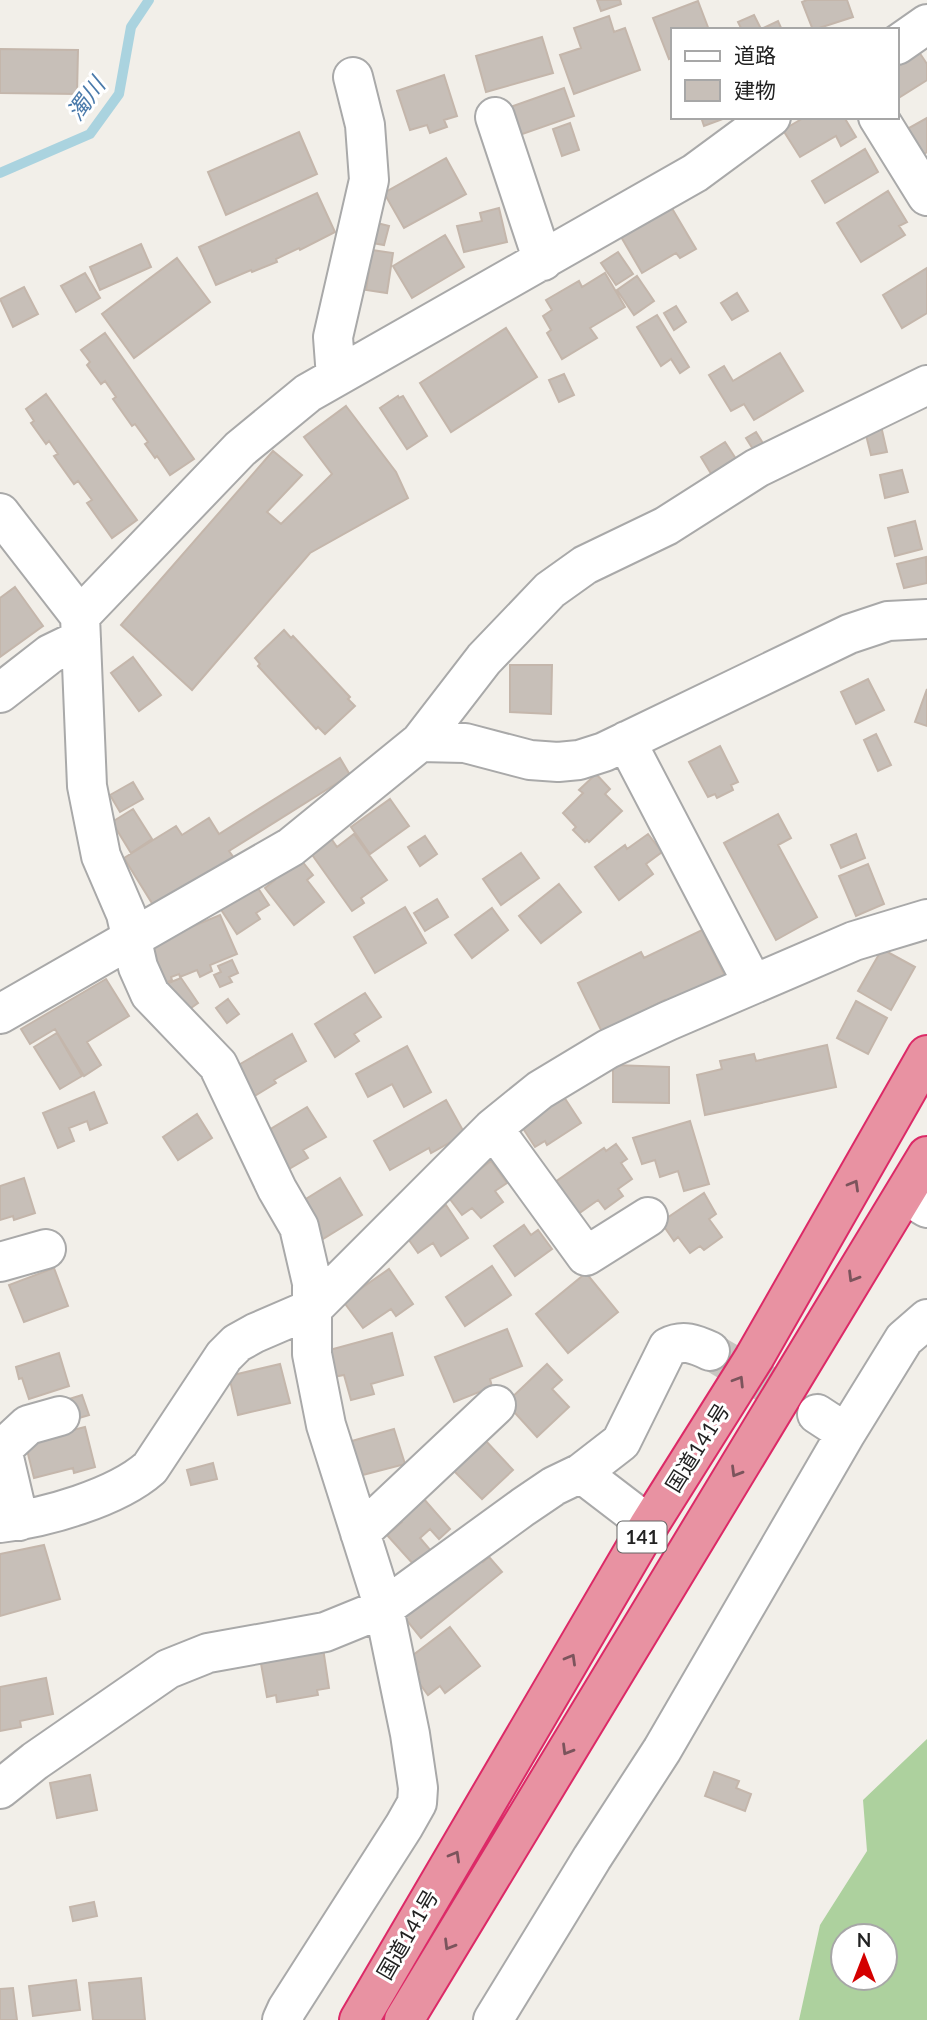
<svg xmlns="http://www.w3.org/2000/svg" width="927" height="2020" font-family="Lato,'Noto Sans JP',sans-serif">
  <rect width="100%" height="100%" fill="#f2efe9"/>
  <path fill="#add19e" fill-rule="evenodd" d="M927 1739V2020H799L820 1925 867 1851 863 1800ZM843 1936H885V1978H843Z"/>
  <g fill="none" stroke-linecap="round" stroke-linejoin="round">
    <path stroke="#aad3df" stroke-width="10" d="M0 173 90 134 119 94 131 27 149 0"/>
  </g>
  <path fill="#c7bfb8" stroke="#c4b6ab" stroke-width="2" d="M597 0H620L621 4 601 11Z
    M807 0H847L853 17 813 30 802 2Z
    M698 1 709 30H673V57L669 59 653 18Z
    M754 15 761 29 778 21 782 30H742L738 22Z
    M609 16 614 32 625 28 640 70 574 94 560 55 581 48 574 28Z
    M542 37 553 73 486 92 476 56Z
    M0 49 78 50 77 94 0 93Z
    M919 52 927 64V80L897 99V66Z
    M444 75 457 116 444 120 447 127 430 133 427 125 410 130 397 91Z
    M564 88 574 116 511 138 502 110Z
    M701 117H728L704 126Z
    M805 117H844L856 137 841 146 836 136 800 157 783 130Z
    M927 118V152L917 158 902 132Z
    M570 123 579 150 562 156 553 129Z
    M299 132 317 174 226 215 208 172Z
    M865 149 878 172 825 203 812 181Z
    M446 158 466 194 404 228 384 193Z
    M888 191 907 222 899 226 905 235 861 262 837 223Z
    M317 193 335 232 300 250 299 248 276 259 277 262 252 272 251 270 216 285 199 247Z
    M670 205 696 249 680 258 676 253 642 273 620 235Z
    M499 208 507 242 464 252 457 226 482 221 480 213Z
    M377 223 389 226 384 245 372 243Z
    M445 235 464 267 412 298 393 266Z
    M141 244 151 267 100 290 90 267Z
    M372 250 393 253 387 293 366 290Z
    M618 252 633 274 616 285 601 263Z
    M177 258 210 302 134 358 102 314Z
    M927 268V313L902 328 883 295Z
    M85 273 100 298 76 312 61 286Z
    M605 273 625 307 590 328 597 338 562 359 547 333 551 330 543 316 552 310 546 300 579 281 582 287Z
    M637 276 654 301 634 315 617 290Z
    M24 287 38 314 13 327 0 299Z
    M737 293 748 311 732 320 721 303Z
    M676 306 686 322 674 330 664 313Z
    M657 315 689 367 680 373 671 359 661 366 637 327Z
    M506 328 537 377 451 432 420 383Z
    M105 333 194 459 170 475 157 456 155 458 145 444 148 442 135 424 132 426 113 399 116 397 105 381 101 384 87 365 90 362 81 350Z
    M780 353 803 391 754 420 744 404 731 411 709 375 724 366 733 381Z
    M564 374 574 395 559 402 549 380Z
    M46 394 137 520 112 538 87 503 92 500 78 481 74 484 54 456 58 454 49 441 46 444 31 423 34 421 26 409Z
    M398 396 399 398 403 396 427 436 407 449 380 408Z
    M346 406 396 472 408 498 310 553 192 690 121 625 273 451 302 475 267 512 281 524 332 474 304 437Z
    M881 426 887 452 871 455 865 431Z
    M756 432 766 448 756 454 746 438Z
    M725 442 738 462 713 477 701 457Z
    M902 470 908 492 885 498 880 475Z
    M915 521 922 549 895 556 888 528Z
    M926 557 927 583 904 588 897 564Z
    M15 587 43 626 0 657V598Z
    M284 630 291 638 293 636 350 697 348 699 355 706 325 734 318 727 316 729 258 666 260 664 255 658Z
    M133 657 161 695 139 711 111 673Z
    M510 665H552L551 714 510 712Z
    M868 679 884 710 856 724 841 692Z
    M927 689V726L915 722Z
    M876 734 891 765 878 771 864 740Z
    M720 746 738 782 731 785 733 790 717 798 715 794 708 797 689 762Z
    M340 758 350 775 229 851 234 858 155 908 124 858 176 826 182 835 209 818 219 834Z
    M596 774 610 789 605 794 622 811 589 842 587 840 585 842 573 830 576 827 563 813 583 793 579 790Z
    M133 782 143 799 120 812 110 795Z
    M390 799 409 826 370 854 351 827Z
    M133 809 152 839 131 853 112 822Z
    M778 814 791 838 778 845 817 917 776 940 724 843Z
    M328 834 337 847 354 834 387 880 361 898 364 903 352 911 308 849Z
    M648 834 662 852 646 864 653 874 619 900 595 867 625 845 627 849Z
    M856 834 865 858 841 868 831 845Z
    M425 836 437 854 420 866 408 847Z
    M521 853 539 878 501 905 483 879Z
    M298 856 313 875 307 880 324 902 294 925 265 888 275 880 272 875Z
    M868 864 884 904 856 916 839 876Z
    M559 884 581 912 541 943 519 916Z
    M256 885 269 905 256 913 260 919 237 934 220 908Z
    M437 899 448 917 425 931 414 913Z
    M405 907 426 943 375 973 354 937Z
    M492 908 508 930 472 958 455 935Z
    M220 915 237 954 210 965 212 971 200 977 197 970 180 977 179 974 171 977 172 980 160 985 150 944Z
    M702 930 725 976 667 1005 665 1000 602 1032 578 983 641 952 644 958Z
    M882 949 915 967 891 1010 858 991Z
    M232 960 238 973 229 977 232 982 220 987 214 975 221 972 218 966Z
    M181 978 198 1003 181 1015 161 986Z
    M106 979 129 1016 87 1042 101 1065 84 1076 55 1029 30 1044 21 1029Z
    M365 993 381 1017 354 1034 359 1041 335 1057 315 1024Z
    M228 999 239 1014 227 1023 216 1008Z
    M856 1001 887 1018 868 1054 837 1038Z
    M57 1033 82 1076 60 1089 34 1047Z
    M292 1034 306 1061 274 1080 276 1083 253 1097 235 1067Z
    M827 1045 836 1087 705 1115 697 1075 722 1069 720 1061 754 1054 756 1061Z
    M407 1046 431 1092 404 1107 392 1084 368 1097 356 1074Z
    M613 1065 669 1067V1103L613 1102Z
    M94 1092 107 1123 90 1130 87 1121 69 1128 74 1141 58 1148 43 1113Z
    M562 1094 581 1123 547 1145 545 1141 535 1147 519 1122Z
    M446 1100 465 1134 431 1153 429 1148 390 1170 374 1141Z
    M307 1107 326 1137 303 1150 308 1158 282 1173 264 1133Z
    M197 1114 212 1138 178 1160 163 1137Z
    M690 1121 709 1184 684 1191 678 1171 660 1177 655 1160 642 1164 633 1138Z
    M616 1144 627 1159 621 1163 632 1179 618 1189 623 1196 605 1209 598 1200 578 1214 555 1182 604 1148 606 1151Z
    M491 1161 507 1183 495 1191 503 1202 481 1218 472 1208 462 1215 446 1194Z
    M24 1178 35 1213 14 1220 13 1216 0 1220V1186Z
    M340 1178 362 1215 318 1242 296 1205Z
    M704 1193 716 1214 709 1219 722 1237 704 1250 700 1246 690 1253 678 1237 674 1241 661 1222Z
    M446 1205 468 1238 441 1256 433 1243 418 1253 404 1233Z
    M524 1225 531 1235 538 1230 552 1249 515 1276 494 1246Z
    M492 1266 511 1295 465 1326 446 1297Z
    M54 1268 68 1306 24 1322 9 1285Z
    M389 1269 413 1304 396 1316 391 1309 363 1328 343 1301Z
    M586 1273 618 1312 568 1353 536 1314Z
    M507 1329 522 1366 490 1379 492 1387 454 1402 435 1357Z
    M392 1333 403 1375 371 1384 374 1394 351 1400 344 1375 333 1377 326 1351Z
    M59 1353 69 1386 29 1399 22 1378 19 1379 16 1367Z
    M280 1364 290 1403 238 1415 229 1376Z
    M547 1364 562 1380 552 1389 569 1407 537 1437 506 1403Z
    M82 1395 89 1415 69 1421 63 1401Z
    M85 1427 95 1467 74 1473 73 1468 34 1478 25 1442Z
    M394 1429 405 1464 355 1477 345 1443Z
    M485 1440 513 1470 482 1499 454 1471Z
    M213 1463 217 1479 191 1485 187 1470Z
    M423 1498 450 1529 439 1539 430 1529 420 1538 431 1551 415 1566 387 1535 402 1522 400 1519Z
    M44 1545 60 1599 0 1616V1554Z
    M479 1557 483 1562 489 1557 502 1572 421 1638 404 1617Z
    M450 1627 480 1666 445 1693 440 1686 428 1695 414 1676 419 1672 408 1659Z
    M323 1648 329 1688 317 1690 318 1695 277 1702 276 1695 267 1697 260 1658Z
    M46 1678 53 1714 20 1721 21 1727 0 1731V1687Z
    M714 1772 739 1781 736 1788 751 1794 745 1811 705 1796Z
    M90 1775 97 1810 57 1818 50 1783Z
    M94 1902 97 1916 73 1921 70 1907Z
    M141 1978 145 2020H93L89 1983Z
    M76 1980 80 2010 33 2016 29 1986Z
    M13 1988 17 2020H0V1989Z"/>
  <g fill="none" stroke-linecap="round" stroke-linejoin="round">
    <path stroke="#c8c6c1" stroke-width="38" stroke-dasharray="38 19" stroke-linecap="butt" d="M710 1351 817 1414"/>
    <g stroke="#a9a9a9" stroke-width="42">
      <path id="minor" d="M897 45 927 24
        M495 117 543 261
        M878 117 927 196
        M336 377 333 337 369 180 365 125 353 77
        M0 513 80 616 87 786 101 856 126 914 138 967 150 994 218 1065 277 1189 299 1227 312 1283V1354L326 1425 384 1608 410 1734 418 1788 417 1803 404 1826 287 2009 282 2020
        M80 616 240 449 308 393 695 173 771 117
        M0 693 50 654 81 639
        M626 741 753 984
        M420 742 465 743 530 760 558 762 579 760 604 752 849 634 888 621 927 619
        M0 1014 291 847 420 742 484 659 550 590 585 565 666 526 757 468 927 385
        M493 1128 586 1256 648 1217
        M905 1195 927 1208
        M0 1262 46 1249
        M846 1433 904 1339 927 1319
        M581 1473 621 1442 668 1347C683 1339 695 1344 710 1351
        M19 1521 2 1449 28 1425 60 1416
        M0 1523C45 1518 116 1498 150 1468L224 1356 237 1343 255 1333 313 1308 493 1128 540 1090 608 1049 668 1021 854 941 927 919
        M360 1533 496 1405
        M0 1789 35 1761 168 1669 208 1653 325 1632 384 1608 523 1507 554 1486 581 1473 649 1525
        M493 2020 592 1858 662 1750 846 1433 817 1414"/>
    </g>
    <g stroke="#dc2a67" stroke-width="42">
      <path id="highway" d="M359 2020 649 1525 754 1358 927 1055
        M404 2020 927 1156"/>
    </g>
    <use href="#minor" stroke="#fff" stroke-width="38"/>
    <use href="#highway" stroke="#e892a2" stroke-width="38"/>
  </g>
  <defs><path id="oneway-chevron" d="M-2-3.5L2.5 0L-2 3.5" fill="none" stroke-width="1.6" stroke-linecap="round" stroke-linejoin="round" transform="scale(1.75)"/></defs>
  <g stroke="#7b545c">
    <use href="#oneway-chevron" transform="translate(854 1185) rotate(-60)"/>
    <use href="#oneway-chevron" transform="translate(853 1277) rotate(121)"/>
    <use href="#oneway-chevron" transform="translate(739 1381) rotate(-58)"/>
    <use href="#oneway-chevron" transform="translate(736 1472) rotate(121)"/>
    <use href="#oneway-chevron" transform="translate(571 1659) rotate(-60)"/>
    <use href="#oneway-chevron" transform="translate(567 1750) rotate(121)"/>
    <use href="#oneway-chevron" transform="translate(455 1856) rotate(-60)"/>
    <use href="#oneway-chevron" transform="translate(449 1945) rotate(121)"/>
  </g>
  <g text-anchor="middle" stroke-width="6" stroke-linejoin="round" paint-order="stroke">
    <rect fill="#fff" stroke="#646464" stroke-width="2" x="617.5" y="1521.5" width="49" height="31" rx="5"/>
    <g font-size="19" font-weight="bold" fill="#222">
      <text x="642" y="1544">141</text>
    </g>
    <g font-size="21" fill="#222" stroke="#fff">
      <text transform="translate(698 1448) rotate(-58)" y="7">国道141号</text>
      <text transform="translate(408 1935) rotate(-60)" y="7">国道141号</text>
    </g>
    <g font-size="23" font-style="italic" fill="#4a7aab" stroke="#fff">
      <text transform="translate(86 99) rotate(-54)" y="8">濁川</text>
    </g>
  </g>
  <rect x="671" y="28" width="228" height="91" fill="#ffffff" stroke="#a7a7a7" stroke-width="2"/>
  <rect x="685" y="51" width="35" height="10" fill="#ffffff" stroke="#a7a7a7" stroke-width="2"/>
  <text x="734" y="63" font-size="21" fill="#222222">道路</text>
  <rect x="685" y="80" width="35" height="21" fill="#c7bfb8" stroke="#a7a7a7" stroke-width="2"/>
  <text x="734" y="98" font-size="21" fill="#222222">建物</text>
  <g transform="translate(864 1957)"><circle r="33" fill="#ffffff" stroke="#a7a7a7" stroke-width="2"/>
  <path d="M0-5L12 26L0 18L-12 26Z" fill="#d40000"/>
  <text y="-10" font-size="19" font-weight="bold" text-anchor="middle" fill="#222222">N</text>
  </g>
</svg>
